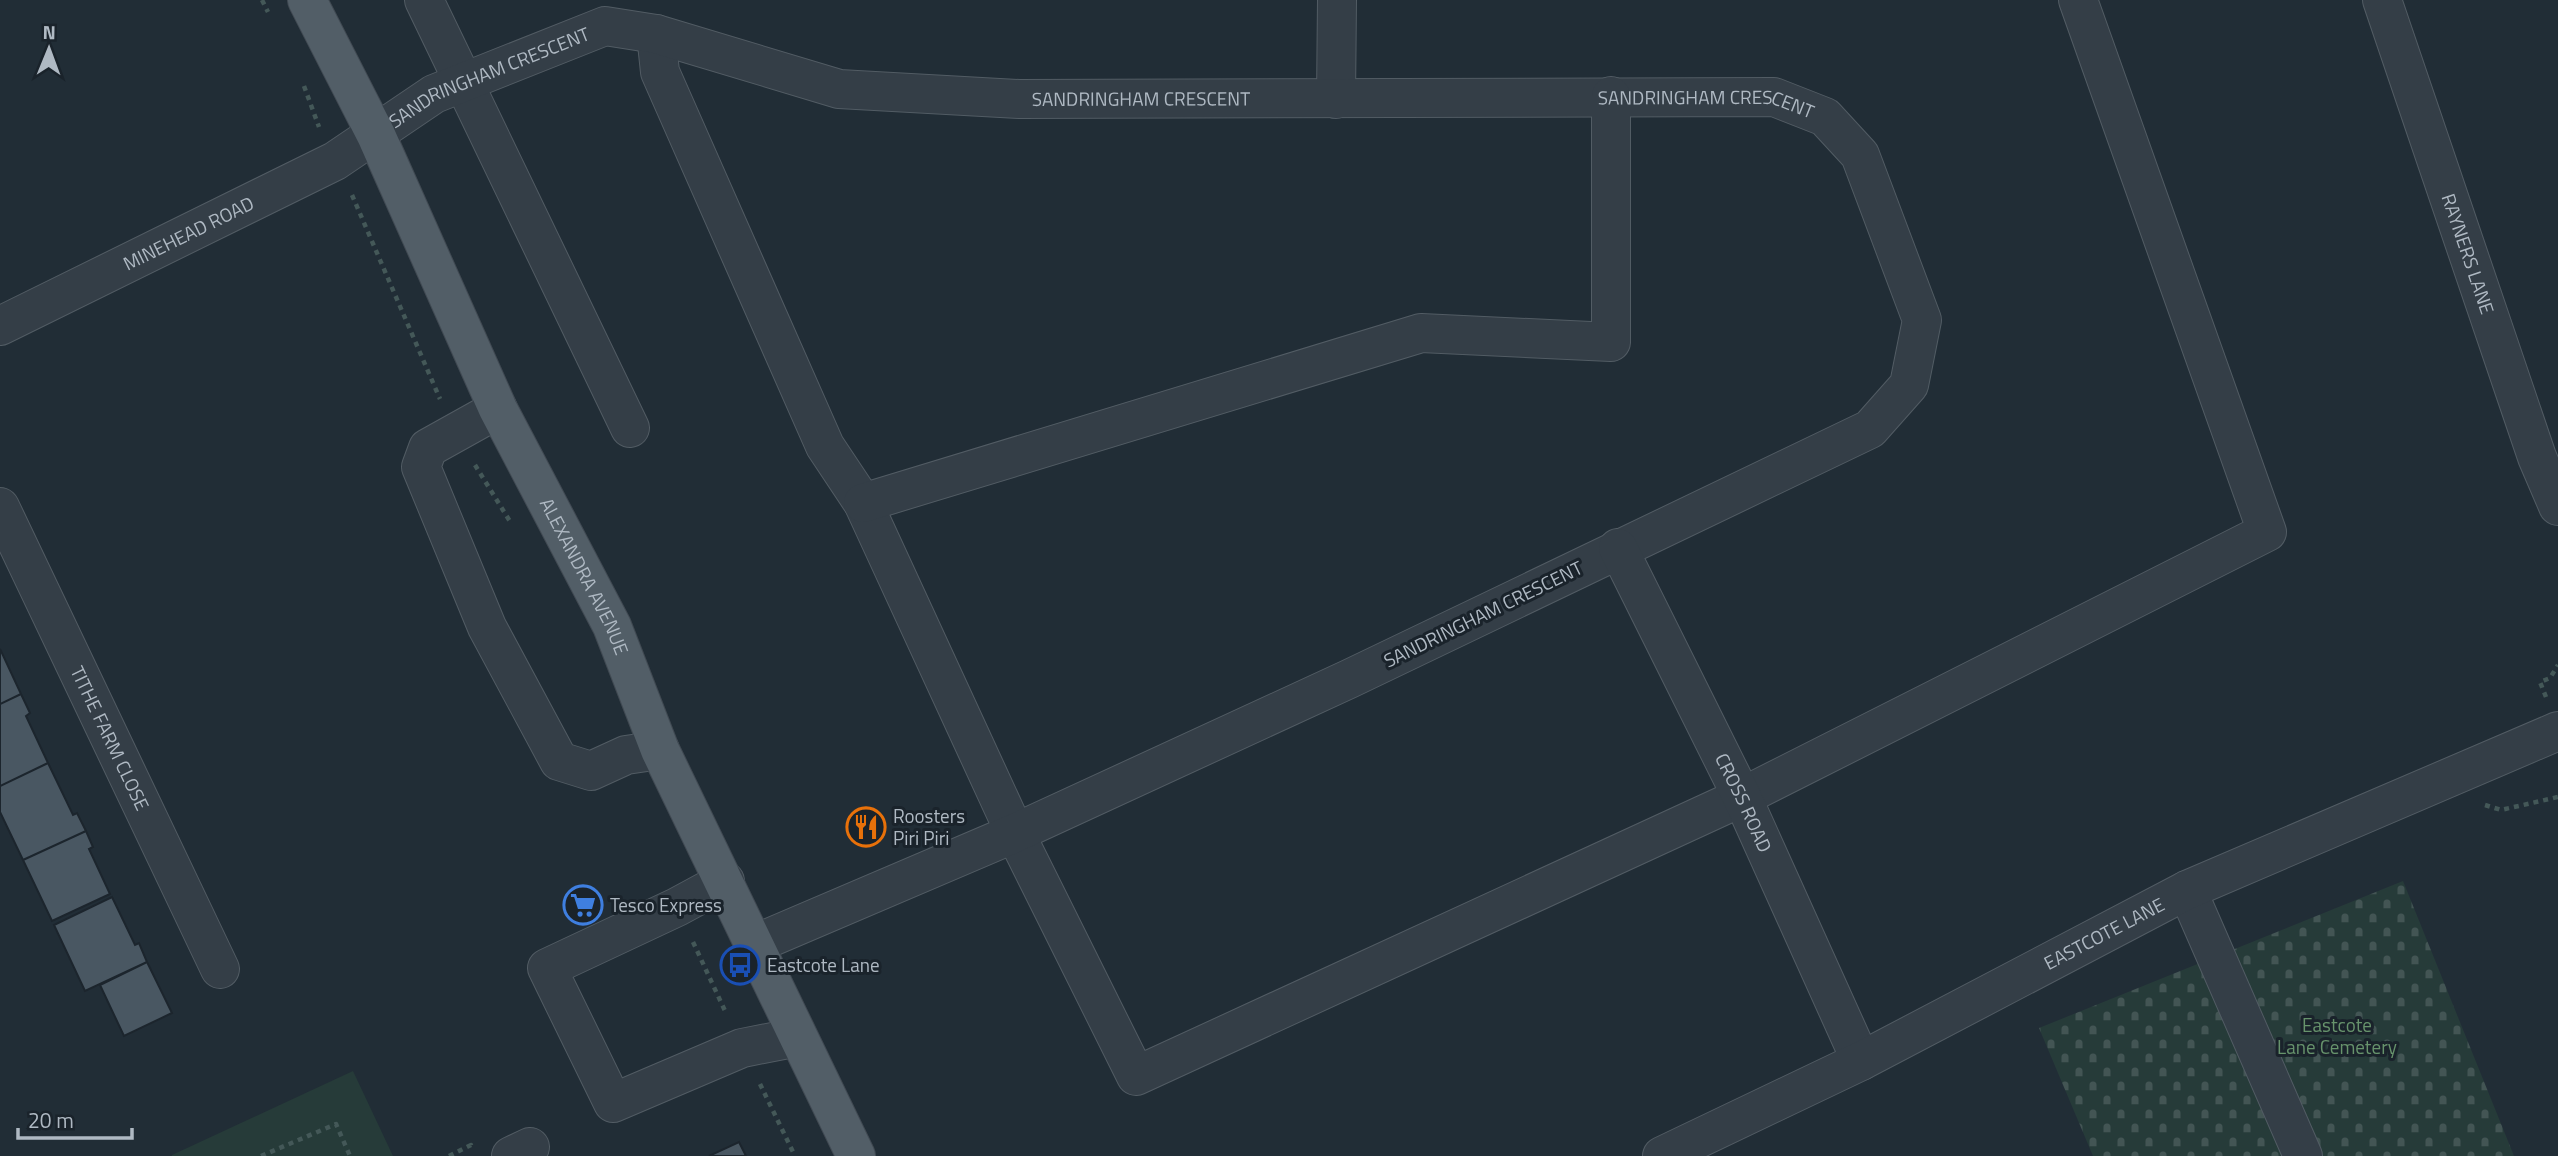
<svg xmlns="http://www.w3.org/2000/svg" width="2558" height="1156" font-family="'Titillium Web',sans-serif">
  <defs>
    <pattern id="cemetery-stones" width="16" height="16" patternUnits="userSpaceOnUse" patternTransform="scale(1.75)"><rect width="16" height="16" fill="#263b39"/><path d="M2 7V4a2 2 0 0 1 4 0v3zM10 15v-3a2 2 0 0 1 4 0v3z" fill="#435554"/></pattern>
  </defs>
  <rect width="100%" height="100%" fill="#212d36"/>
  <path fill="#263b39" d="M353 1071 393 1156H172V1155Z"/>
  <path fill="url(#cemetery-stones)" d="M2403 881 2514 1156H2093L2039 1028Z"/>
  <path fill="#495762" stroke="#1c252d" stroke-width="2" d="M0 649 21 694 0 704Z
    M21 694 30 713 26 716 48 763 0 786V704Z
    M48 763 73 815 77 813 86 831 23 860 0 812V786Z
    M86 831 93 847 89 849 110 894 52 921 23 860Z
    M112 897 135 945 139 943 147 962 85 991 54 925Z
    M147 962 172 1013 124 1036 100 985Z
    M739 1142 746 1156H709Z"/>
  <g fill="none" stroke-linecap="round" stroke-linejoin="round">
    <g stroke="#525c64" stroke-width="40">
      <g id="minor">
        <path d="M424 0 630 428"/>
        <path id="s1" d="M2382 0 2537 457 2558 506"/>
        <path d="M656 34 660 72 825 446 863 503 1015 833 1136 1076 1742 797 2267 532 2078 0"/>
        <path d="M1336 99 1337 0"/>
        <path id="s2" d="M0 326 335 161 434 94 605 26 656 34 839 89 1019 99 1774 97 1825 117 1860 155 1922 320 1909 385 1870 429 1349 679 1015 833 755 944"/>
        <path d="M498 409 428 448 421 467 487 627 559 761 591 771 626 755 660 750"/>
        <path d="M863 503 1421 333 1611 342V96"/>
        <path id="s3" d="M0 507 220 969"/>
        <path id="s4" d="M1618 548 1742 797 1861 1061"/>
        <path d="M725 881 677 907 547 968 613 1103 742 1048 798 1037"/>
        <path d="M2187 890 2303 1156"/>
        <path d="M511 1156 530 1147"/>
        <path id="s5" d="M1662 1156 1861 1061 2187 890 2558 731"/>
      </g>
    </g>
    <g stroke="#414a53" stroke-width="40">
      <g id="major">
        <path id="s6" d="M307 0 376 135 498 409 612 626 660 750 856 1156"/>
      </g>
    </g>
    <path stroke="#445858" stroke-width="4.5" stroke-dasharray="5 5" stroke-linecap="butt" d="M262 0 268 12
      M304 86 319 127
      M352 195 440 399
      M475 465 511 523
      M2546 697 2540 682 2550 678 2558 665
      M2485 805 2501 810 2558 797
      M693 942 726 1013
      M760 1084 795 1156
      M261 1156 336 1124 350 1156
      M449 1156 471 1145 472 1148"/>
    <use href="#minor" stroke="#343e47" stroke-width="38"/>
    <use href="#major" stroke="#525e67" stroke-width="38"/>
  </g>
  <defs>
    <g id="restaurant-ring" transform="scale(2.0125)"><circle r="9.5" fill="#1a232b" stroke="#e8710a" stroke-width="1.5"/><path d="M-5-6h1v4h1v-4h1v4h1v-4h1v5L-1.5 .5V6h-2V.5L-5-1ZM5-6V6H3V1.5H1.5Q1.5-4 5-6Z" fill="#e8710a"/></g>
    <g id="supermarket-ring" transform="scale(2.0125)"><circle r="9.5" fill="#1a232b" stroke="#3f7fe0" stroke-width="1.5"/><path d="M-6-5.5h2.5l.6 2H6L4.5 2H-2.5L-4.4-4H-6ZM-1.5 3.2a1.3 1.3 0 1 0 .1 0ZM3 3.2a1.3 1.3 0 1 0 .1 0Z" fill="#3f7fe0"/></g>
    <g id="bus-ring" transform="scale(2.0125)"><circle r="9.5" fill="#1a232b" stroke="#1a4fb4" stroke-width="1.5"/><path d="M-5-6H5V4H4V6H2V4H-2V6H-4V4H-5ZM-3.5-4V0h7V-4ZM-3.5 1.2v1.5H-2V1.2ZM2 1.2v1.5H3.5V1.2Z" fill="#1a4fb4"/></g>
  </defs>
  <g fill-rule="evenodd">
    <use href="#restaurant-ring" x="866" y="827"/>
    <use href="#supermarket-ring" x="583" y="905"/>
    <use href="#bus-ring" x="740" y="965"/>
  </g>
  <g text-anchor="middle" stroke-width="6" stroke-linejoin="round" paint-order="stroke">
    <g font-size="19" fill="#afb9c3" stroke="#1a232b">
      <text dy="7" stroke="none"><textPath href="#s2" startOffset="550">SANDRINGHAM CRESCENT</textPath></text>
      <text dy="7" stroke="none"><textPath href="#s2" startOffset="1222">SANDRINGHAM CRESCENT</textPath></text>
      <text dy="7" stroke="none"><textPath href="#s2" startOffset="1788">SANDRINGHAM CRESCENT</textPath></text>
      <text dy="7" stroke="none"><textPath href="#s2" startOffset="210">MINEHEAD ROAD</textPath></text>
      <text dy="7" stroke="none"><textPath href="#s1" startOffset="268">RAYNERS LANE</textPath></text>
      <text dy="7" stroke="none"><textPath href="#s6" startOffset="640">ALEXANDRA AVENUE</textPath></text>
      <text transform="translate(1483 614) rotate(-26)" y="7">SANDRINGHAM CRESCENT</text>
      <text dy="7" stroke="none"><textPath href="#s3" startOffset="256">TITHE FARM CLOSE</textPath></text>
      <text dy="7" stroke="none"><textPath href="#s4" startOffset="284">CROSS ROAD</textPath></text>
      <text dy="7" stroke="none"><textPath href="#s5" startOffset="495">EASTCOTE LANE</textPath></text>
    </g>
    <g font-size="19" fill="#afb9c3" stroke="#1a232b" text-anchor="start">
      <text x="893" y="823">Roosters<tspan x="893" dy="22">Piri Piri</tspan></text>
      <text x="610" y="912">Tesco Express</text>
      <text x="767" y="972">Eastcote Lane</text>
    </g>
    <g font-size="19" fill="#67936c" stroke="#1a232b">
      <text x="2337" y="1032">Eastcote<tspan x="2337" dy="22">Lane Cemetery</tspan></text>
    </g>
  </g>
  <g transform="translate(49 49) rotate(1)" stroke="#1a232b" stroke-width="5" paint-order="stroke">
  <path d="M0-5L12 26L0 18L-12 26Z" fill="#afb9c3"/>
  <text y="-10" font-size="19" font-weight="bold" text-anchor="middle" fill="#afb9c3">N</text>
  </g>
  <path d="M18 1128v10h114v-10" fill="none" stroke="#afb9c3" stroke-width="3.5"/>
  <text x="28" y="1128" font-size="21" fill="#afb9c3" stroke="#1a232b" stroke-width="5" paint-order="stroke">20 m</text>
</svg>
